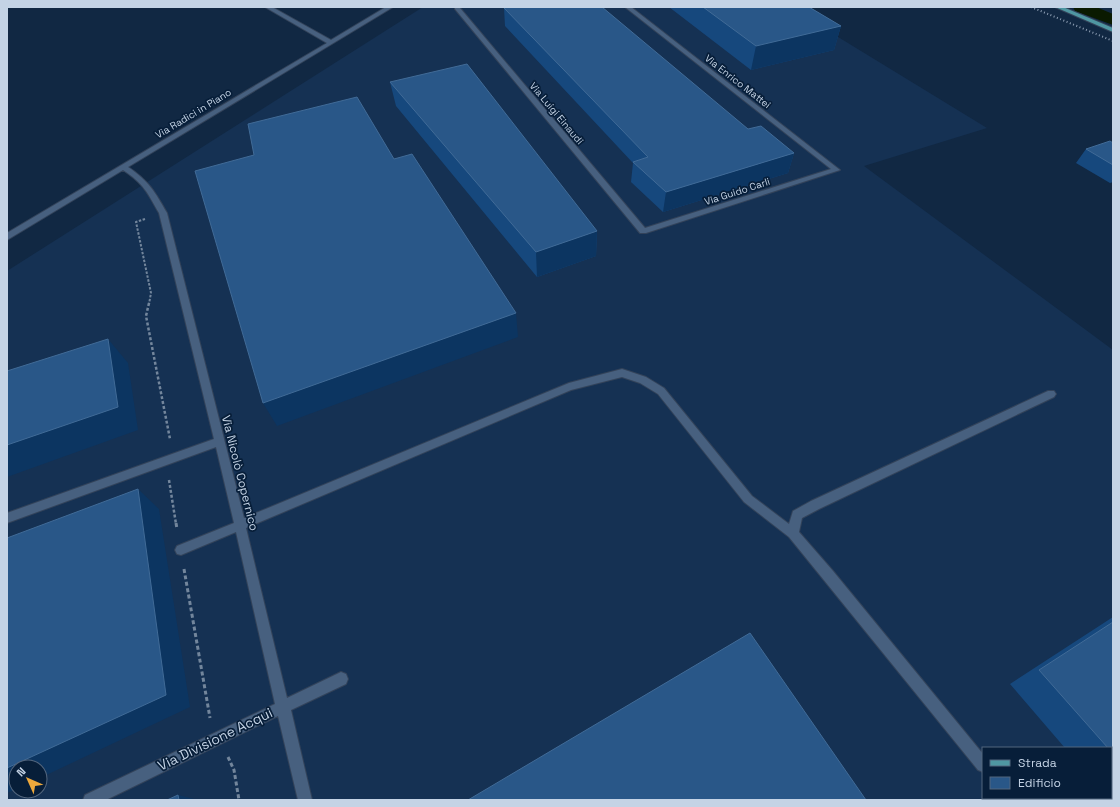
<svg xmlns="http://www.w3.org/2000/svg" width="1120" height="807" font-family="'Space Grotesk',sans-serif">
  <rect width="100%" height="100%" fill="#112843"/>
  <path fill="#153153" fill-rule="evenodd" d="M423 7H789L987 128 864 166 1113 350V800H7V271ZM983 748H1111V798H983ZM16 767H40V791H16Z"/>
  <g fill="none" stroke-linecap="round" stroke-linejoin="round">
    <path fill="#0a1a01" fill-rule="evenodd" d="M1073 7H1096L1113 14V25L1075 11Z"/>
    <g stroke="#33435a" stroke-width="2">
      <path id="minor" d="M265 7H272L331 40 386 7H393L128 167C149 181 155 192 167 213L244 518 569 383 622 369 646 377 664 388 752 496 789 524 793 511 811 501 1048 391H1054L1056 394 1054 397 819 509 802 518 799 532 833 571 983 754V772L978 770 789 537 744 502 658 394 640 383 622 377 571 390 246 528 287 698 341 672 346 674 348 679 346 684 291 710 312 800H298L278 716 106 800H83L85 795 275 704 236 532 181 555 177 554 175 550 177 546 234 523 216 447 7 523V513L214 439 159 213C147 192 144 184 123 170L7 240V233L327 43Z
        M455 7H461L460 8 645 228 831 169 625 7H631L840 170 646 233H640L455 9Z
        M1002 798H1017L1018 800H1003Z"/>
    </g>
    <g stroke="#33435a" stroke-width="2">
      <path id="major" d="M1055 7H1063L1113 28V32Z"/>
    </g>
    <path stroke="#73869c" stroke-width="2" stroke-dasharray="2.5 1.5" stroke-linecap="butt" d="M145 219 136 222 151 293 149 304"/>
    <path stroke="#73869c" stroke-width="2.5" stroke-dasharray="3 2" stroke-linecap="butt" d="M149 303 146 316 170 439
      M169 480 176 524"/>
    <path stroke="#73869c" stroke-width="3" stroke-dasharray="4 2.5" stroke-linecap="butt" d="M176 523 177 529
      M184 569 210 718
      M228 757 234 770 239 800"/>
    <use href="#minor" fill="#47607f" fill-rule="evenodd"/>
    <use href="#major" fill="#4f97a2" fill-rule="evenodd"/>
    <path stroke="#8c9db2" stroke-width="2" stroke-dasharray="1 2.5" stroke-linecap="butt" d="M1031 7 1113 41"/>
  </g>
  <path fill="#16487d" d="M669 7H809L841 26 834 50 751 70Z
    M504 8 748 129 794 153 788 173 663 212 631 182 633 163 505 26Z
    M390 82 597 231 596 256 537 277 396 106Z
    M1113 143V182L1110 183 1076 163 1086 149Z
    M1113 617V800H1109L1108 798H1111V748H1065L1010 684Z"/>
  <path fill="#0c3561" d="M841 26 834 50 751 70 756 46Z
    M794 153 788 173 663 212 666 192Z
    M597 231 596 256 537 277 536 252Z
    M516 313 518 337 277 426 263 403Z
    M108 339 128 363 138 430 7 477V445Z
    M138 489 159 509 190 707 40 778V767H16V789L7 793V768Z
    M178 795 198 800H179Z"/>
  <path fill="#295788" stroke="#416b97" d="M508 7H602L748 129 761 126 794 153 666 192 633 162 648 157 504 8Z
    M703 7H809L841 26 756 46Z
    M467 64 597 231 536 252 390 82Z
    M357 97 394 159 412 154 516 313 263 403 195 171 254 155 248 124Z
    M1110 141 1113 143V165L1086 149Z
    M108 339 118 407 7 445V371Z
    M138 489 166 695 7 768V538Z
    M1113 622V754L1111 751V748H1108L1039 670Z
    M750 633 866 800H468Z
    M178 795 179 800H167Z"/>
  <g text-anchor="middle" stroke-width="3.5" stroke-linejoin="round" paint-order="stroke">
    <g font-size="10" fill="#c4d3e5" stroke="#071e39">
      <text transform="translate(738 81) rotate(38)" y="4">Via Enrico Mattei</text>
      <text transform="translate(193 113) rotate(-31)" y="4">Via Radici in Piano</text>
      <text transform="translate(557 113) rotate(50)" y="4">Via Luigi Einaudi</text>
      <text transform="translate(737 191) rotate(-18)" y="4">Via Guido Carli</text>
    </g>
    <g font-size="12" fill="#c4d3e5" stroke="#071e39">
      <text transform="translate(240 473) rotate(76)" y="4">Via Nicolò Copernico</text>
    </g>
    <g font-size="14" fill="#c4d3e5" stroke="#071e39">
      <text transform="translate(215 739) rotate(-26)" y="5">Via Divisione Acqui</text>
    </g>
  </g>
  <rect width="1120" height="807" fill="none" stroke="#c4d3e5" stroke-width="16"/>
  <rect x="982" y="747" width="130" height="52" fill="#071e39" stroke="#53667e"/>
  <rect x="990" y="760" width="20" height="6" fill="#4f97a2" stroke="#53667e"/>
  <text x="1018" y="767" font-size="12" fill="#c4d3e5">Strada</text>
  <rect x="990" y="777" width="20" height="12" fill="#295788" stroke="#53667e"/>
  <text x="1018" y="787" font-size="12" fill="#c4d3e5">Edificio</text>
  <g transform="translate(28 779) rotate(315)"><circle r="19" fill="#071e39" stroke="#53667e"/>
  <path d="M0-3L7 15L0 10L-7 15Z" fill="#eda83c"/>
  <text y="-6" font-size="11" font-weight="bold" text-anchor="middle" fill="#c4d3e5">N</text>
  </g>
</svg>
